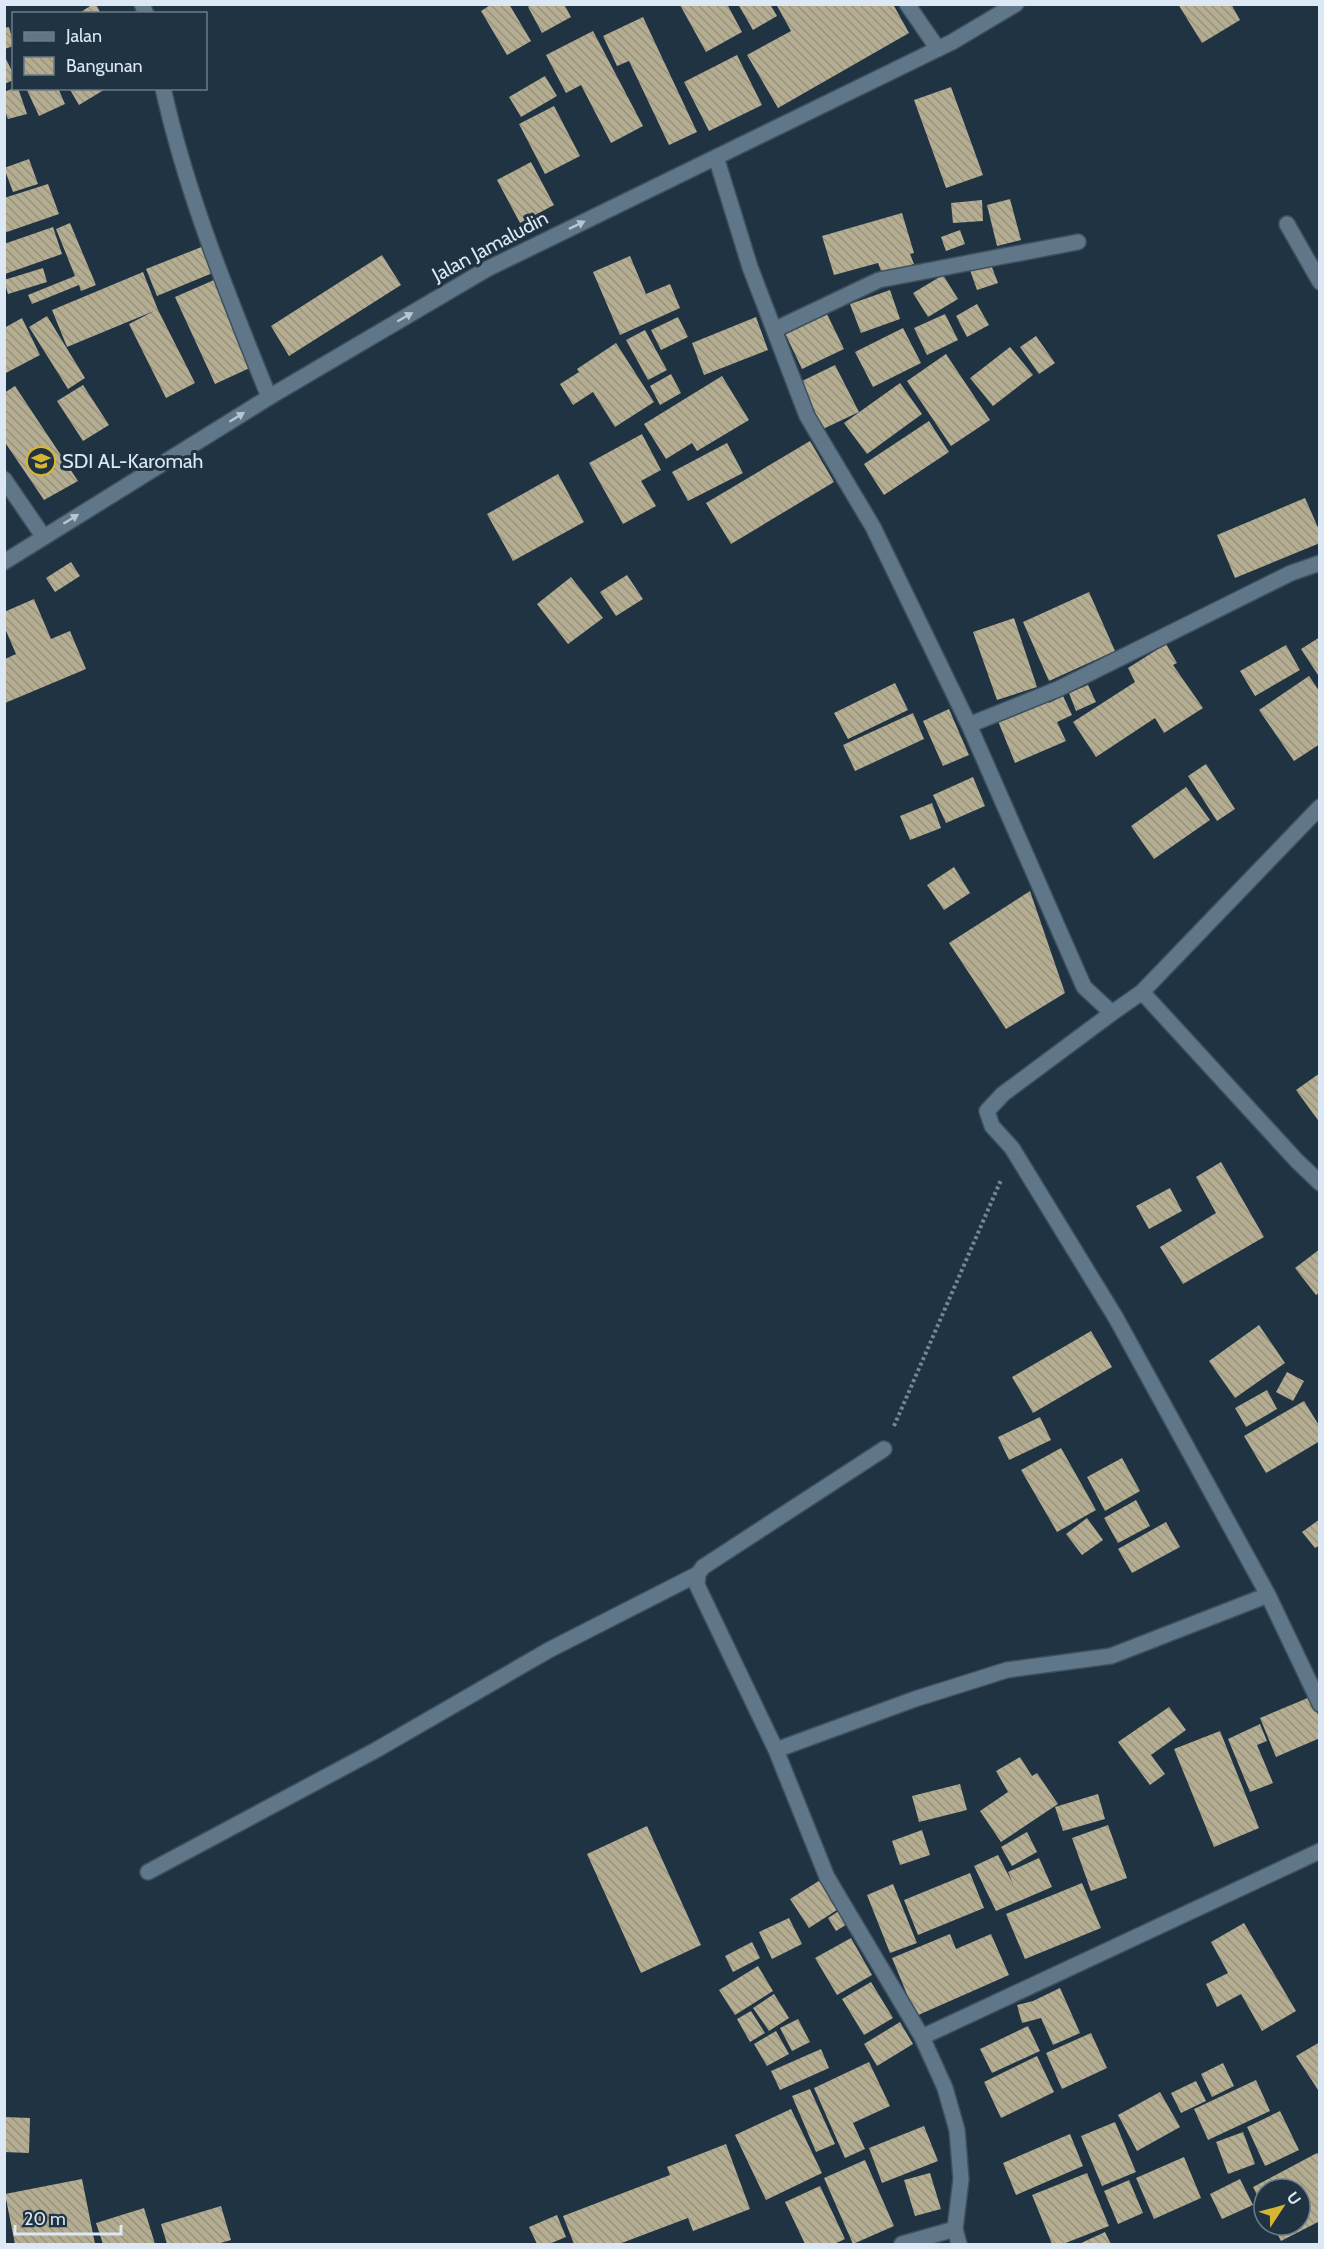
<svg xmlns="http://www.w3.org/2000/svg" width="1324" height="2249" font-family="Cabin,sans-serif">
  <defs>
    <pattern id="building-back-hatch" width="6" height="6" patternUnits="userSpaceOnUse" patternTransform="scale(1.5)"><rect width="6" height="6" fill="#b4ad91"/><path d="M-1 5l2 2M0 0l6 6M5-1l2 2" fill="none" stroke="#98937f"/></pattern>
  </defs>
  <rect width="100%" height="100%" fill="#1f3343"/>
  <path fill="url(#building-back-hatch)" d="M93 4H96L101 14H78Z
    M492 4H509L531 41 507 55 481 11Z
    M532 4H564L571 17 542 33 528 7Z
    M682 4H727L742 32 706 52 680 5Z
    M738 4H770L777 16 753 30Z
    M776 4H893L909 33 778 108 747 55 791 31Z
    M1178 4H1231L1240 20 1202 43Z
    M643 17 697 132 669 145 629 61 617 66 603 36Z
    M9 27 14 46 4 49V28Z
    M593 31 643 126 611 143 581 85 566 93 546 55Z
    M4 55 14 75V80L4 84Z
    M737 55 762 105 709 131 684 82Z
    M545 76 557 96 521 117 509 97Z
    M951 87 983 175 946 188 914 100Z
    M14 88H18L27 114 8 119 4 109V92Z
    M26 88H58L65 104 39 116Z
    M69 88H107L79 105Z
    M554 106 580 156 545 174 519 124Z
    M29 159 38 184 13 192 4 168Z
    M531 162 554 205 520 223 497 180Z
    M48 184 59 214 4 233V198Z
    M1010 199 1021 240 997 246 987 205Z
    M982 200 983 221 953 223 951 203Z
    M902 213 914 253 910 254 914 264 883 276 878 263 834 275 822 236Z
    M70 223 96 285 81 291 79 285 32 304 28 295 75 276 56 229Z
    M53 227 62 254 5 274 4 244Z
    M960 230 965 244 946 251 941 237Z
    M204 246 215 272 157 296 146 269Z
    M382 255 401 285 289 356 271 326Z
    M630 256 646 294 670 284 680 308 620 335 593 272Z
    M990 262 998 283 977 290 970 270Z
    M43 268 47 282 8 294 4 280Z
    M143 272 158 310 195 383 166 398 129 324 154 311 67 347 52 310Z
    M943 275 958 299 928 317 913 293Z
    M214 280 254 366 215 384 175 297Z
    M890 290 900 319 861 333 850 304Z
    M977 304 989 325 967 337 956 316Z
    M825 310 844 349 802 369 783 329Z
    M945 314 958 340 927 355 914 328Z
    M47 316 85 378 68 389 29 327Z
    M678 317 688 337 661 350 651 330Z
    M756 317 768 350 704 375 692 343Z
    M22 318 40 355 4 374V328Z
    M903 328 921 363 873 387 855 352Z
    M645 330 667 370 648 380 626 340Z
    M1036 336 1055 363 1039 374 1020 347Z
    M616 343 654 402 615 427 593 392 573 405 560 384 579 372 577 369Z
    M1010 347 1033 375 993 406 970 378Z
    M946 354 990 420 951 446 907 381Z
    M835 365 859 412 823 429 800 382Z
    M671 374 681 393 660 405 650 386Z
    M722 376 749 420 697 451 692 443 666 459 644 424Z
    M900 383 922 414 867 454 844 423Z
    M83 385 109 425 83 441 57 401Z
    M15 386 78 481 44 500 4 441V393Z
    M929 421 949 452 884 495 864 464Z
    M642 434 661 470 641 481 656 506 623 524 589 463Z
    M810 441 834 482 731 544 706 503Z
    M727 443 743 473 688 501 672 472Z
    M558 474 584 522 513 561 487 514Z
    M1305 498 1320 532V543L1235 578 1217 535Z
    M71 562 80 576 55 592 46 578Z
    M627 575 643 599 616 616 600 592Z
    M571 577 603 618 568 644 537 604Z
    M1089 592 1115 651 1049 681 1023 622Z
    M34 599 51 639 70 631 86 669 5 703V659L16 654 4 626V612Z
    M1014 618 1037 687 997 700 973 632Z
    M1320 637V678L1301 649Z
    M1166 644 1177 663 1173 665 1203 708 1164 733 1155 718 1096 757 1073 722 1135 682 1128 668Z
    M1286 645 1300 670 1255 696 1240 671Z
    M1309 676 1320 692V744L1294 761 1259 710Z
    M895 683 908 710 848 739 834 713Z
    M1088 685 1096 702 1076 711 1069 693Z
    M1063 696 1072 715 1057 722 1066 741 1015 763 998 721 1047 700 1049 703Z
    M949 709 969 755 943 766 923 721Z
    M913 713 924 739 855 771 843 745Z
    M1206 764 1235 809 1217 821 1188 776Z
    M973 777 985 806 946 823 933 795Z
    M1186 787 1210 820 1154 859 1131 826Z
    M932 803 941 828 910 840 900 816Z
    M954 867 970 893 944 910 927 885Z
    M1030 891 1065 993 1006 1029 949 943Z
    M1320 1073V1123L1296 1090Z
    M1221 1162 1264 1237 1183 1284 1160 1247 1216 1213 1196 1177Z
    M1170 1188 1182 1211 1149 1229 1136 1206Z
    M1320 1249V1292L1316 1295 1295 1268Z
    M1259 1325 1285 1363 1235 1398 1209 1361Z
    M1091 1331 1112 1367 1033 1413 1012 1377Z
    M1287 1372 1304 1381 1293 1401 1276 1392Z
    M1267 1390 1277 1409 1246 1427 1235 1408Z
    M1304 1401 1320 1427V1441L1266 1473 1244 1436Z
    M1040 1417 1051 1440 1009 1460 998 1437Z
    M1061 1448 1096 1510 1057 1532 1021 1470Z
    M1122 1458 1140 1491 1105 1511 1087 1477Z
    M1136 1500 1150 1526 1118 1543 1104 1518Z
    M1087 1518 1103 1540 1082 1555 1066 1534Z
    M1320 1519V1545L1315 1548 1302 1532Z
    M1166 1522 1180 1547 1132 1573 1118 1549Z
    M1310 1697 1320 1719V1738L1276 1757 1260 1718Z
    M1169 1707 1186 1730 1151 1755 1165 1774 1150 1785 1118 1742Z
    M1260 1724 1267 1741 1257 1745 1273 1783 1250 1792 1228 1739Z
    M1220 1731 1259 1828 1214 1847 1174 1749Z
    M1020 1757 1032 1776 1037 1773 1058 1804 1001 1842 980 1811 1008 1792 996 1771Z
    M960 1784 967 1810 919 1822 912 1796Z
    M1098 1794 1105 1819 1063 1831 1055 1807Z
    M1108 1825 1127 1878 1091 1891 1072 1838Z
    M647 1826 701 1945 641 1973 587 1854Z
    M922 1830 930 1855 900 1865 892 1841Z
    M1027 1832 1037 1852 1012 1866 1001 1847Z
    M998 1855 1013 1884 1008 1872 1039 1858 1052 1887 996 1911 974 1866Z
    M970 1873 984 1908 918 1935 904 1900Z
    M822 1879 840 1908 809 1928 790 1899Z
    M1082 1883 1101 1928 1025 1959 1006 1914Z
    M893 1884 917 1943 890 1953 867 1895Z
    M842 1909 849 1923 836 1931 828 1918Z
    M789 1918 802 1944 772 1959 759 1932Z
    M1244 1923 1296 2011 1262 2031 1241 1994 1217 2007 1206 1984 1228 1973 1211 1942Z
    M950 1934 956 1949 991 1934 1009 1975 916 2016 892 1958Z
    M851 1938 872 1975 837 1995 815 1958Z
    M752 1942 760 1958 733 1972 725 1956Z
    M758 1966 773 1991 735 2015 719 1990Z
    M871 1982 893 2018 864 2035 842 1999Z
    M1060 1988 1080 2033 1053 2045 1041 2018 1022 2023 1017 2005 1033 2001Z
    M774 1994 789 2018 769 2031 753 2008Z
    M751 2011 765 2033 750 2042 737 2019Z
    M798 2019 810 2042 792 2051 780 2028Z
    M900 2022 913 2044 877 2066 864 2044Z
    M1028 2026 1040 2051 992 2073 980 2049Z
    M776 2031 789 2054 767 2066 754 2044Z
    M1091 2033 1107 2068 1062 2089 1046 2053Z
    M1320 2042V2093L1296 2056Z
    M821 2049 829 2068 780 2090 771 2071Z
    M1037 2056 1054 2092 1001 2118 984 2082Z
    M869 2062 890 2106 853 2123 865 2149 845 2158 814 2088Z
    M1223 2063 1234 2086 1212 2097 1201 2074Z
    M1256 2080 1270 2111 1208 2140 1194 2109Z
    M1196 2081 1206 2101 1181 2113 1171 2093Z
    M810 2089 835 2144 816 2152 792 2096Z
    M1160 2092 1180 2127 1137 2151 1118 2115Z
    M791 2109 822 2173 766 2200 735 2135Z
    M1280 2111 1299 2150 1265 2166 1247 2127Z
    M4 2117 30 2118 29 2153 4 2152Z
    M1115 2122 1136 2172 1102 2186 1081 2136Z
    M924 2126 938 2161 882 2183 869 2148Z
    M1243 2132 1255 2164 1228 2174 1216 2142Z
    M1070 2134 1083 2166 1016 2195 1003 2163Z
    M726 2144 750 2209 693 2231 688 2218 619 2244H574L563 2216 670 2175 667 2167Z
    M1317 2153 1320 2156V2221L1281 2241 1273 2225H1300V2189H1264V2209L1253 2187Z
    M1184 2157 1201 2198 1154 2219 1136 2178Z
    M865 2160 894 2226 853 2244 824 2178Z
    M930 2173 941 2209 915 2216 904 2180Z
    M1087 2173 1109 2226 1063 2244H1052L1032 2195Z
    M82 2179 95 2244H15L5 2194Z
    M1240 2179 1253 2205 1222 2219 1210 2194Z
    M1129 2180 1143 2213 1118 2224 1104 2191Z
    M820 2186 845 2239 834 2244H805L785 2202Z
    M221 2206 231 2240 217 2244H167L161 2224Z
    M144 2208 155 2244H103L96 2223Z
    M557 2215 566 2237 549 2244H537L529 2227Z
    M1105 2232 1111 2244H1079Z"/>
  <g fill="none" stroke-linecap="round" stroke-linejoin="round">
    <g stroke="#3e505e" stroke-width="18">
      <path id="minor" d="M142 4 146 14
        M907 4 938 49
        M163 88C187 196 228 295 269 397
        M716 157 750 267 807 416 873 527 969 725 1084 987 1112 1013 1142 992 1297 1161 1320 1183
        M1287 224 1320 282
        M774 330 879 280 1078 242
        M4 479 43 536
        M4 562 276 393 487 269 952 42 1016 4
        M969 725 1058 689 1291 573 1320 563
        M1142 992 1320 807
        M1112 1013 1003 1094 987 1111 992 1126 1012 1148 1116 1318 1268 1595 1320 1704
        M698 1574 697 1585 776 1750 827 1877 922 2037 1320 1851
        M776 1750 915 1699 1007 1670 1111 1656 1268 1595
        M148 1872 376 1750 549 1650 698 1574 703 1567 884 1449
        M922 2037 945 2088 957 2130 961 2179 955 2229 959 2244
        M902 2244 955 2229"/>
    </g>
    <path stroke="#768694" stroke-width="4" stroke-dasharray="3 3" stroke-linecap="butt" d="M894 1426 1001 1180"/>
    <use href="#minor" stroke="#607789" stroke-width="15"/>
  </g>
  <defs><path id="oneway-solid" d="M-6-.8H1V-3.2L6.5 0L1 3.2V.8H-6Z" transform="scale(1.5)"/></defs>
  <g fill="#b7c6d3">
    <use href="#oneway-solid" transform="translate(577 225) rotate(-26)"/>
    <use href="#oneway-solid" transform="translate(405 317) rotate(-30)"/>
    <use href="#oneway-solid" transform="translate(237 417) rotate(-32)"/>
    <use href="#oneway-solid" transform="translate(71 519) rotate(-32)"/>
  </g>
  <defs>
    <g id="school-ring" transform="scale(1.5)"><circle r="9.5" fill="#1f3343" stroke="#d6b534" stroke-width="1.5"/><path d="M0-5L7-2L0 1L-7-2ZM-4 1L0 2.5L4 1V4Q0 6-4 4Z" fill="#d6b534"/></g>
  </defs>
  <g fill-rule="evenodd">
    <use href="#school-ring" x="41" y="461"/>
  </g>
  <g text-anchor="middle" stroke-width="6" stroke-linejoin="round" paint-order="stroke">
    <g font-size="20" fill="#dce8f3" stroke="#1f3343">
      <text transform="translate(490 246) rotate(-28)" y="7">Jalan Jamaludin</text>
    </g>
    <g font-size="20" fill="#dce8f3" stroke="#1f3343" text-anchor="start">
      <text x="62" y="468">SDI AL-Karomah</text>
    </g>
  </g>
  <rect width="1324" height="2249" fill="none" stroke="#dce8f3" stroke-width="12"/>
  <rect x="12" y="12" width="195" height="78" fill="#1f3343" stroke="#6b7b89" stroke-width="1.5"/>
  <rect x="24" y="32" width="30" height="9" fill="#607789" stroke="#6b7b89" stroke-width="1.5"/>
  <text x="66" y="42" font-size="18" fill="#dce8f3">Jalan</text>
  <rect x="24" y="57" width="30" height="18" fill="url(#building-back-hatch)" stroke="#6b7b89" stroke-width="1.5"/>
  <text x="66" y="72" font-size="18" fill="#dce8f3">Bangunan</text>
  <g transform="translate(1282 2207) rotate(54)"><circle r="28" fill="#1f3343" stroke="#6b7b89" stroke-width="1.5"/>
  <path d="M0-4.5L10 22L0 15L-10 22Z" fill="#d6b534"/>
  <text y="-9" font-size="16" font-weight="bold" text-anchor="middle" fill="#dce8f3">U</text>
  </g>
  <path d="M15 2225v9h106v-9" fill="none" stroke="#dce8f3" stroke-width="3"/>
  <text x="24" y="2225" font-size="18" fill="#dce8f3" stroke="#1f3343" stroke-width="4.5" paint-order="stroke">20 m</text>
</svg>
